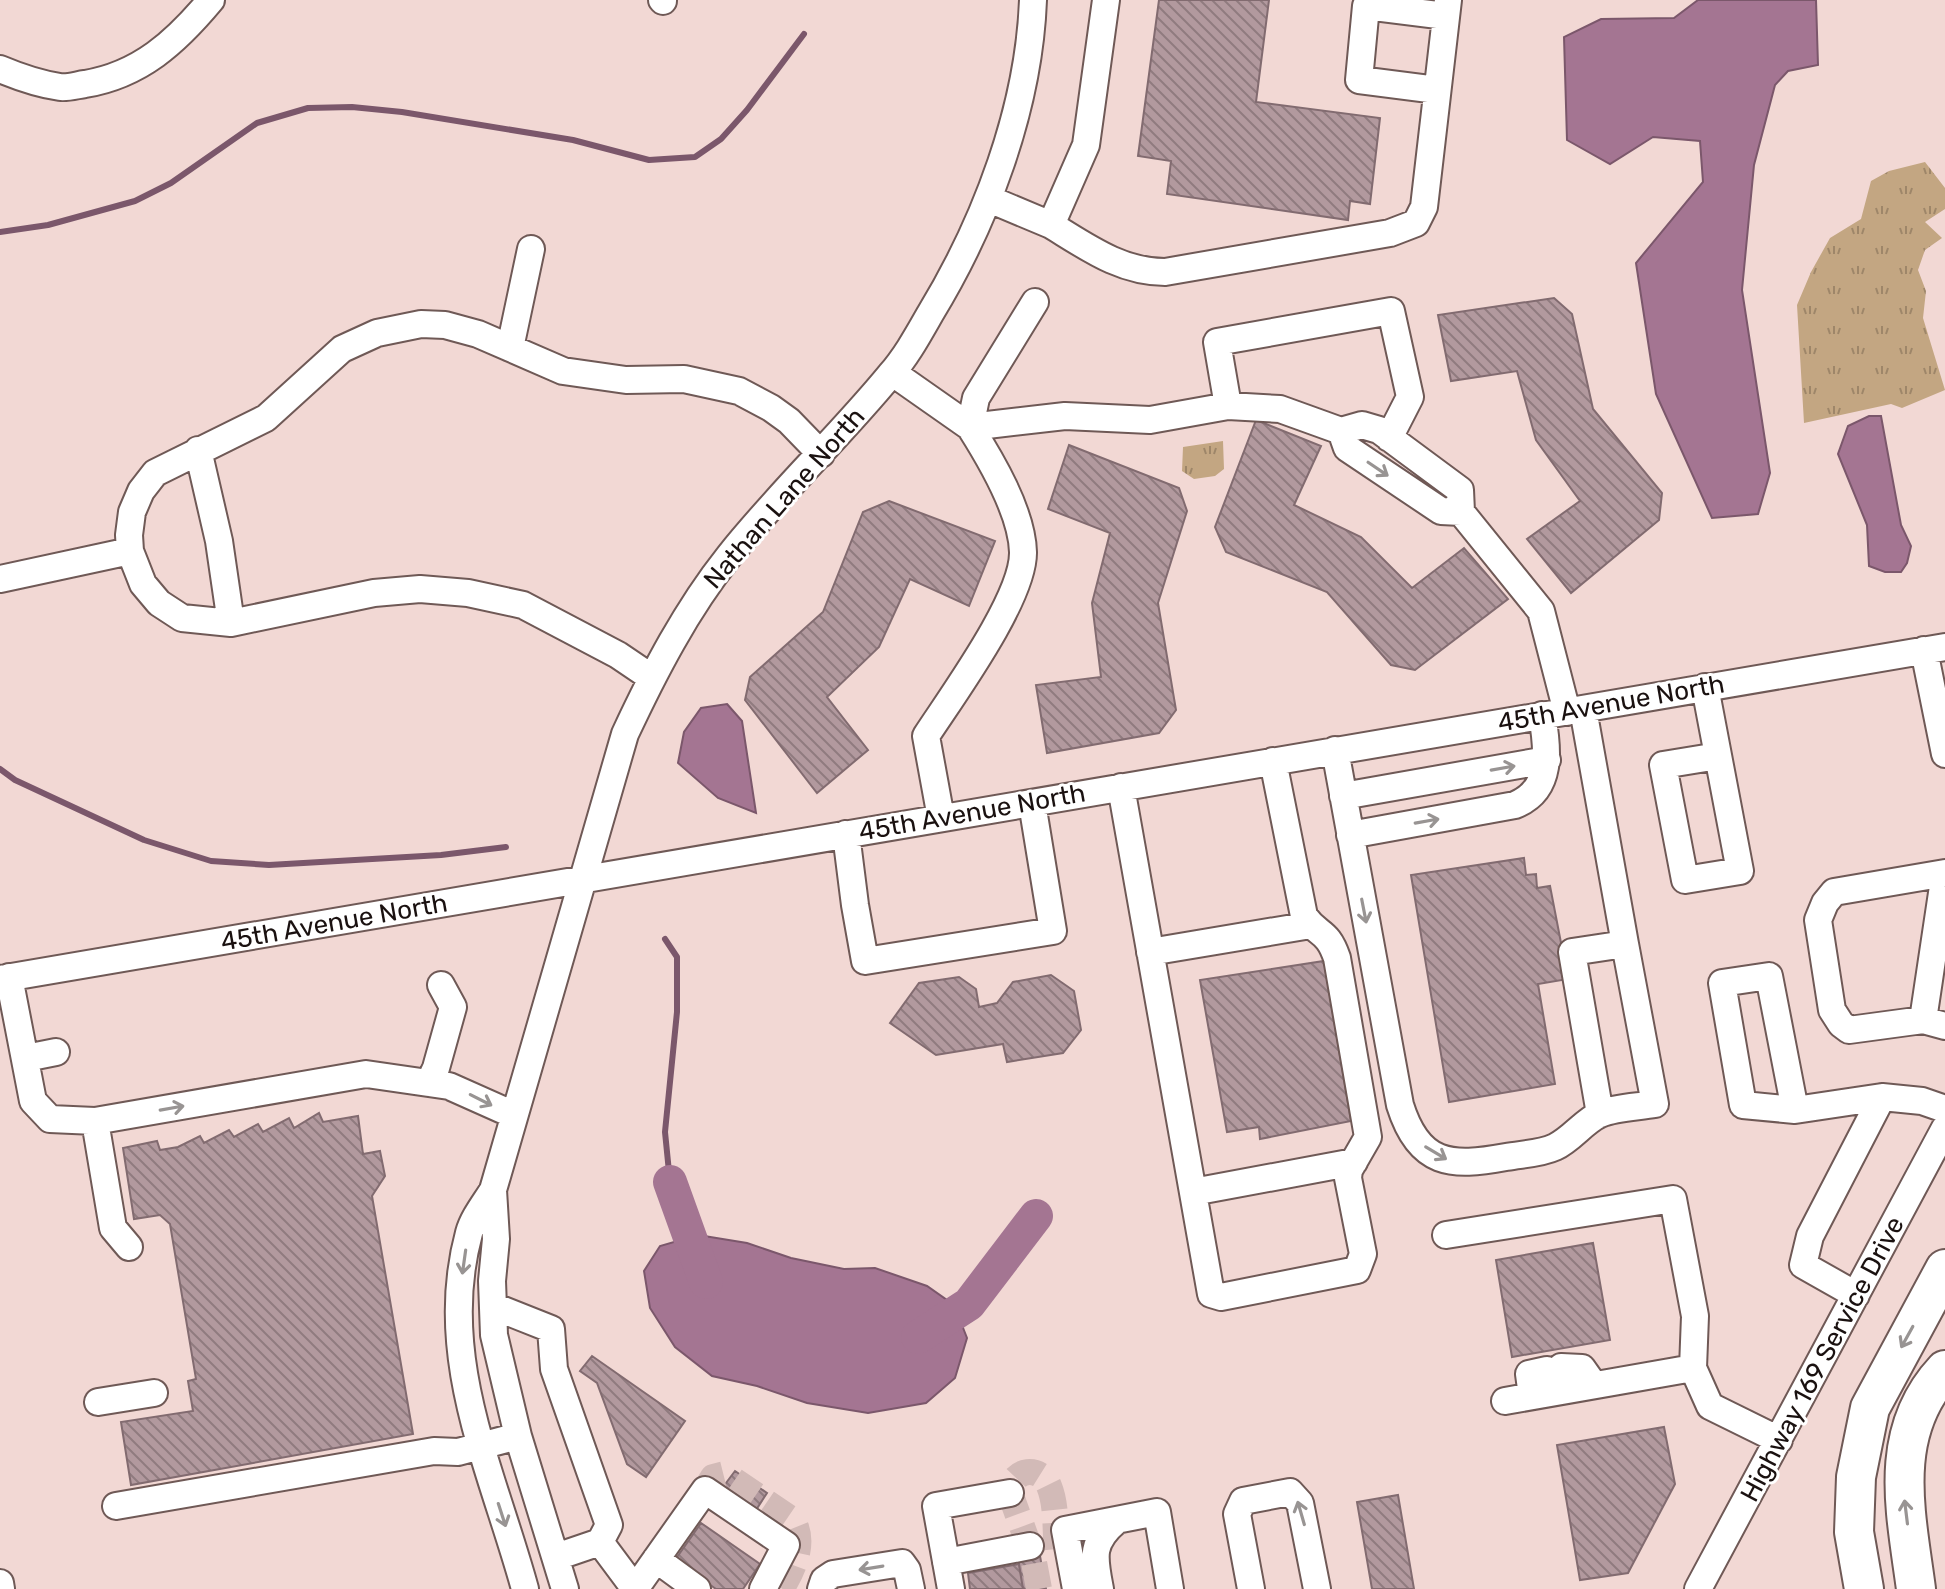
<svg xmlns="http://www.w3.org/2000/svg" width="1945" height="1589" font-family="Rubik,sans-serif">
  <defs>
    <pattern id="park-tufts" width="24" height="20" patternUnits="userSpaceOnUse" patternTransform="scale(2)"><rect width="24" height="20" fill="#c3a682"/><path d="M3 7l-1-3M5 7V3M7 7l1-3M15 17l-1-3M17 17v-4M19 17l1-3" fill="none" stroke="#9e8669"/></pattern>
    <pattern id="building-back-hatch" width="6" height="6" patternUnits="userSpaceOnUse" patternTransform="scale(2)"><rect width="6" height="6" fill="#b2999e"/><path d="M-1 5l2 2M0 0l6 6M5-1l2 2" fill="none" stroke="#907b7f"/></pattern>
  </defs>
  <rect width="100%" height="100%" fill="#f2d8d4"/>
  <path fill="url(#park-tufts)" d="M1925 162 1945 188V209L1925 222 1942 238 1925 250 1918 270 1926 291 1923 318 1945 390 1902 408 1891 404 1804 423 1797 305 1811 272 1830 238 1861 219 1871 181 1889 171Z
    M1223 441 1224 469 1215 476 1194 479 1182 471 1183 447Z"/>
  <path fill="#a47592" stroke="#7b576b" stroke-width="2" d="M1698 0H1816L1818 65 1788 71 1775 85 1754 165 1742 290 1770 473 1758 514 1712 518 1656 394 1636 263 1703 182 1700 141 1653 137 1610 164 1567 140 1564 37 1601 19 1674 18Z
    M1869 416H1881L1901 525 1911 546 1907 563 1901 572H1885L1869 566 1867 525 1838 454 1848 426Z
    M727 704 742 721 756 813 718 798 678 763 684 732 701 708Z
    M698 1235 747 1243 791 1258 844 1269 875 1268 927 1286 954 1305 967 1338 955 1378 926 1403 868 1413 807 1403 757 1386 712 1376 675 1347 650 1308 644 1271 660 1246Z"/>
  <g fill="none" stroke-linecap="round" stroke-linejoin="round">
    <path stroke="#7b576b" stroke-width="6" d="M0 232 48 225 135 201 171 183 257 123 308 108 352 107 402 112 573 140 649 160 695 157 721 139 747 110 804 34
      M0 769 15 780 144 840 211 861 269 865 441 855 506 847
      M665 939 677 957V1012L665 1132 670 1182"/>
    <path stroke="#a47592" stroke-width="34" d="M670 1182 706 1282
      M918 1337 969 1304 1036 1216"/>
  </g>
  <path fill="url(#building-back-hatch)" stroke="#826b70" stroke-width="2" d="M1159 0H1269L1256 102 1380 118 1370 204 1350 201 1348 220 1167 194 1171 161 1138 156Z
    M1554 298 1572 314 1593 409 1662 493 1659 520 1571 593 1527 539 1580 501 1536 440 1517 371 1451 381 1438 315Z
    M1256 420 1321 446 1294 505 1361 537 1412 588 1464 548 1508 599 1415 670 1391 665 1327 592 1226 552 1215 527Z
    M1069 445 1179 488 1187 511 1158 603 1176 710 1159 733 1047 753 1036 685 1101 677 1092 603 1110 533 1048 509Z
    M889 501 995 541 969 606 910 579 879 647 827 697 868 750 817 793 745 700 750 677 823 612 863 512Z
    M1524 858 1526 875 1536 874 1537 888 1550 886 1568 979 1538 984 1555 1084 1449 1102 1411 875Z
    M1324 961 1351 1121 1260 1139 1259 1127 1227 1132 1200 980Z
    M1051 975 1074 991 1081 1030 1063 1053 1007 1062 1003 1044 936 1055 890 1023 919 983 959 977 976 989 979 1007 997 1003 1013 982Z
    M319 1113 323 1122 358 1116 363 1154 380 1151 385 1176 372 1196 413 1434 131 1485 121 1422 193 1411 188 1381 196 1379 170 1224 160 1215 134 1219 123 1148 157 1141 160 1150 178 1147 200 1136 204 1143 229 1130 234 1137 258 1124 263 1132 289 1118 294 1128Z
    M1593 1243 1610 1340 1512 1357 1496 1260Z
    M592 1356 685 1421 646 1477 627 1464 597 1383 580 1371Z
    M1664 1427 1675 1484 1628 1573 1580 1580 1557 1445Z
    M735 1471 767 1493 756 1510 723 1487Z
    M1398 1495 1414 1589H1372L1357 1502Z
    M701 1523 760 1564 743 1589H716L675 1560Z
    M1040 1556 1046 1589H1023L1018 1559Z
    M1019 1564 1023 1589H970L968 1573Z"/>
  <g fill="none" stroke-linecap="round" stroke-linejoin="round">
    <path stroke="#d2bab7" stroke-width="26" stroke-dasharray="26 13" stroke-linecap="butt" d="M705 1490 713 1477 725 1474 791 1519C807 1538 794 1570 781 1589
      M1039 1589 1033 1557 1010 1493C1012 1468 1040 1465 1049 1486 1058 1508 1054 1535 1058 1558"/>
    <g stroke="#6f5956" stroke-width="30">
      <path id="minor" d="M662 0 663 1
        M1106 0 1086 145 1051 225C1087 247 1121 272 1165 272L1390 233 1416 223 1424 207 1448 0
        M0 69C19 77 39 84 60 87 68 88 77 85 85 84 140 75 176 42 211 0
        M1437 90 1359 80 1366 6 1446 16
        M989 199 1051 225
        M510 348 531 249
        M893 373 970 427 1065 416 1150 420 1228 406 1280 409 1341 431
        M1228 406 1217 342 1391 311 1410 397 1389 438
        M198 450 219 541 231 623
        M1461 512 1441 511 1347 448 1341 431 1362 425 1379 430 1460 490 1461 512 1541 611 1567 712
        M0 579 130 551
        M1924 650 1945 754
        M652 678 618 655 523 605 468 593 420 589 374 593 231 623 182 618 159 603 143 584 130 551 129 535 132 512 141 491 155 473 266 418 342 349 377 333 421 324 445 325 478 334 563 371 626 380 684 379 739 391 771 408 789 421 821 454
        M1705 687 1740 871 1685 880 1663 765 1718 756
        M1583 709 1625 944 1572 952 1600 1114
        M1335 750 1400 1105C1419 1166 1451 1167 1506 1157 1522 1154 1540 1154 1555 1147 1572 1139 1583 1122 1600 1114 1616 1107 1638 1107 1655 1104L1625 944
        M1121 787 1211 1294 1221 1297 1357 1270 1363 1254 1348 1178 1349 1170 1368 1137 1337 958C1327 929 1319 937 1304 916L1273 761
        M1343 796 1547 760
        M941 818 926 736C952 696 1024 598 1023 552 1022 512 991 460 970 427L976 398 1035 302
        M846 834 855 905 865 961 1053 931 1032 803
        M1350 835 1515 805C1553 790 1548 749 1542 715
        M1150 952 1311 925
        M9 977 33 1101 50 1119 95 1121 366 1074 449 1086 514 1115
        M0 979 1945 647
        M1923 1020 1945 873 1834 892 1825 903 1818 920 1832 1010 1841 1024 1849 1030 1923 1020 1945 1026
        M26 1058 56 1052
        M429 1083 436 1068 453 1007 441 985
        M1882 1097 1922 1101 1945 1109
        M1795 1110 1743 1105 1722 983 1769 976 1795 1110 1882 1097 1810 1236 1803 1265 1856 1295
        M95 1121 113 1228 129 1247
        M493 1190 496 1239 492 1281 494 1335 518 1436 565 1589
        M1193 1192 1354 1162
        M1446 1235 1673 1199 1695 1316 1693 1368
        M493 1306 551 1329 554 1369 609 1525 600 1542
        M1561 1367 1582 1368 1594 1385
        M1532 1396 1529 1374 1547 1370
        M1505 1401 1693 1368 1710 1406 1779 1440
        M98 1402 154 1393
        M116 1506 434 1451 458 1452 518 1436
        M556 1557 600 1542 635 1589 705 1490 786 1545 763 1589
        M656 1559 697 1589
        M946 1562 1030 1546
        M0 1583 1 1589
        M525 1589C493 1472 435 1357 469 1233 473 1218 485 1203 493 1190L625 734C654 672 686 610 729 556 779 493 839 437 890 375 906 357 918 335 930 314 986 222 1029 108 1033 0
        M821 1589 824 1580 833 1574 902 1563 907 1570 911 1589
        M951 1589 936 1506 1010 1493
        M1076 1589 1065 1530 1157 1512 1170 1589
        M1100 1589C1094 1558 1090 1543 1116 1521
        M1251 1589 1237 1514 1243 1501 1290 1492 1300 1503 1317 1589
        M1698 1589 1945 1128"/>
    </g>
    <g stroke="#6f5956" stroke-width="42">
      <path id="highway" d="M1864 1589 1854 1532 1856 1477 1870 1408 1945 1269
        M1916 1589C1906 1513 1886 1433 1945 1370"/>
    </g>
    <use href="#minor" stroke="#fff" stroke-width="26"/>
    <use href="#highway" stroke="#fff" stroke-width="38"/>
  </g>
  <defs><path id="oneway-shaft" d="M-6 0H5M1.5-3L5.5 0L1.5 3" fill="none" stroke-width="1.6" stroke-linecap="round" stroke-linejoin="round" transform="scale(2)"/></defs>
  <g stroke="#989493">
    <use href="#oneway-shaft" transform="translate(1378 469) rotate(34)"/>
    <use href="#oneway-shaft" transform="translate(1503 768) rotate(-10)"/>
    <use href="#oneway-shaft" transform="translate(1427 821) rotate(-10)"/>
    <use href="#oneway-shaft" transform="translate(1364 911) rotate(79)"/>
    <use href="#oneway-shaft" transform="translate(481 1100) rotate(27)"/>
    <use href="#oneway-shaft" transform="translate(172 1108) rotate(-10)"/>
    <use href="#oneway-shaft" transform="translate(1436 1153) rotate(31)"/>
    <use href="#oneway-shaft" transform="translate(464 1262) rotate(98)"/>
    <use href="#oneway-shaft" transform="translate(1907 1337) rotate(119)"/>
    <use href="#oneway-shaft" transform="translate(1906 1512) rotate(-97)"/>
    <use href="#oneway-shaft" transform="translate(1301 1513) rotate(-106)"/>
    <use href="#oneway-shaft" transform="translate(502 1515) rotate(72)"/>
    <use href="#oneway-shaft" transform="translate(871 1568) rotate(171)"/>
  </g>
  <g text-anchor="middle" stroke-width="6" stroke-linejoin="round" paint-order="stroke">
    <g font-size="26" fill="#1a1110" stroke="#fff">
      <text transform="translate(784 498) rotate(-49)" y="9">Nathan Lane North</text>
      <text transform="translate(1611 703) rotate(-10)" y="9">45th Avenue North</text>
      <text transform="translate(972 812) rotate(-10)" y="9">45th Avenue North</text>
      <text transform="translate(334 922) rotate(-10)" y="9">45th Avenue North</text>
      <text transform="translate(1822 1359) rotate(-62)" y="9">Highway 169 Service Drive</text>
    </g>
  </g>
</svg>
